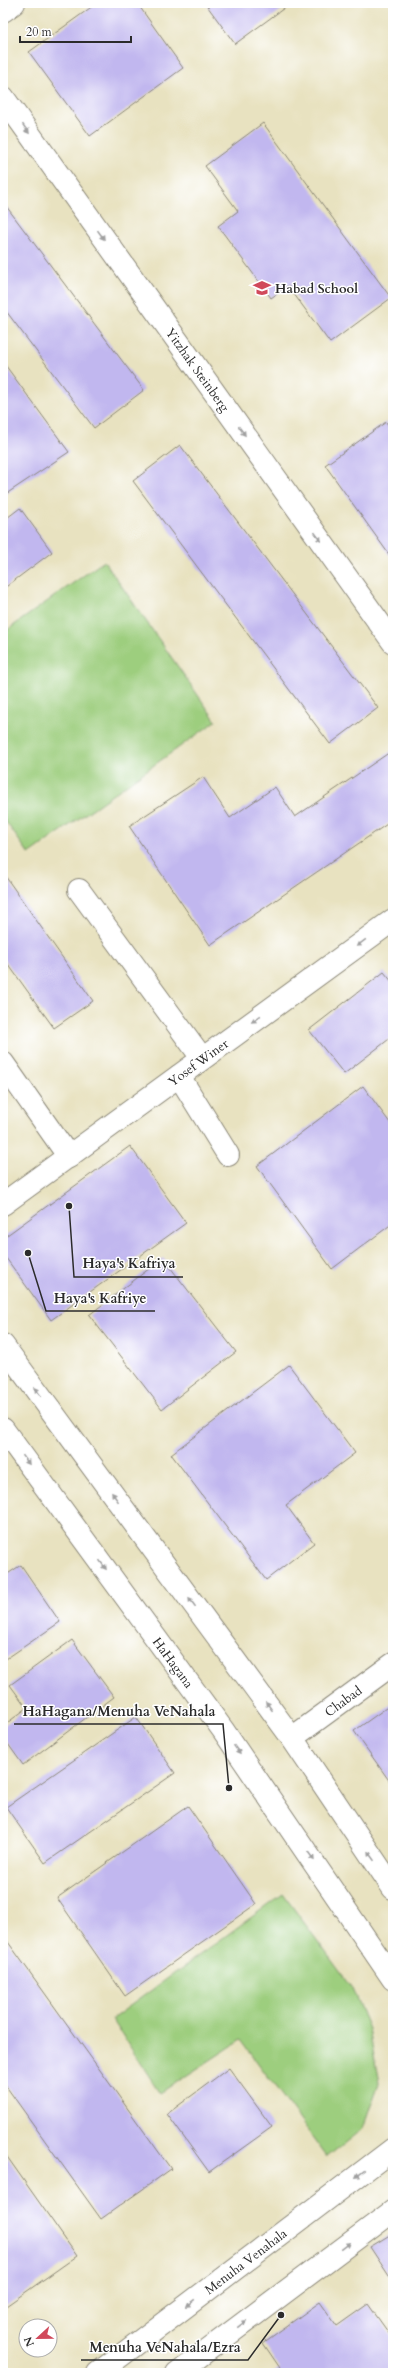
<svg xmlns="http://www.w3.org/2000/svg" width="396" height="2376" font-family="Cardo,serif">
  <rect width="100%" height="100%" fill="#fff"/>
  <filter id="ink" filterUnits="userSpaceOnUse"><feTurbulence type="fractalNoise" baseFrequency=".025" numOctaves="2"/><feDisplacementMap in="SourceGraphic" scale="8" xChannelSelector="R" yChannelSelector="G"/><feConvolveMatrix kernelMatrix="1 2 1 2 8 2 1 2 1" color-interpolation-filters="sRGB"/></filter>
  <filter id="wash" filterUnits="userSpaceOnUse"><feTurbulence type="fractalNoise" baseFrequency=".012" numOctaves="4" result="noise"/><feDisplacementMap in="SourceGraphic" scale="16" xChannelSelector="R" yChannelSelector="G"/><feGaussianBlur stdDeviation="0.9" result="paint"/><feColorMatrix in="noise" values="0 0 0 0 0 0 0 0 0 0 0 0 0 0 0 0 0 1.4 0 .05"/><feComposite in="paint" operator="in"/></filter>
  <g filter="url(#wash)">
    <rect width="100%" height="100%" fill="#e8e2c0"/>
    <path fill="#9dce7e" stroke="#647c54" d="M104 561 216 721 29 854 3 818V633Z
      M283 1894 352 1988 369 2029 379 2083 363 2128 327 2157 241 2040 160 2093 112 2019Z"/>
    <g id="blocks">
      <path fill="#c1b7ef" d="M97 3H137L183 68 90 136 29 52Z
        M205 3H291L235 44Z
        M263 123 391 298 330 343 288 286 271 298 218 226 238 211 205 166Z
        M3 202 144 390 94 428 3 307Z
        M3 362 69 452 3 496Z
        M386 422 393 432V560L325 465Z
        M180 445 378 708 330 744 133 481Z
        M20 508 52 552 3 589V521Z
        M393 750V820L210 945 129 826 203 777 230 818 275 787 295 817Z
        M3 873 93 1001 54 1028 3 957Z
        M384 972 393 983V1036L344 1074 309 1030Z
        M363 1086 393 1127V1223L332 1269 257 1166Z
        M130 1146 186 1223 51 1320 3 1254V1238Z
        M163 1258 236 1352 162 1409 89 1315Z
        M289 1365 355 1453 286 1505 314 1543 266 1580 171 1454Z
        M21 1565 60 1622 3 1661V1577Z
        M72 1640 114 1697 23 1765 3 1737V1726L27 1708 10 1685Z
        M393 1703V1786L354 1731Z
        M136 1717 175 1773 45 1863 6 1807Z
        M188 1806 256 1904 125 1996 57 1898Z
        M3 1935 171 2169 101 2219 3 2082Z
        M229 2068 272 2127 209 2172 167 2114Z
        M3 2151 77 2256 6 2306 3 2301Z
        M393 2233V2282L370 2247Z
        M320 2302 337 2326 368 2304 393 2339V2373H272L280 2368 263 2343Z"/>
    </g>
  </g>
  <g filter="url(#ink)">
    <use href="#blocks" fill-opacity="0" stroke="#8a8676" stroke-width="1"/>
    <g fill="none" stroke-linecap="round" stroke-linejoin="round">
      <g stroke="#8a8676" stroke-width="24">
        <g id="minor">
          <path d="M3 11 14 3"/>
          <path id="s1" d="M3 97 393 642"/>
          <path d="M79 890 202 1058"/>
          <path d="M3 1063 69 1157"/>
          <path d="M179 1076 228 1155"/>
          <path id="s2" d="M3 1204 393 920"/>
          <path d="M3 1345 292 1738 393 1888"/>
          <path id="s3" d="M3 1429 223 1730 393 1979"/>
          <path id="s4" d="M292 1738 393 1664"/>
          <path id="s5" d="M98 2373 393 2149"/>
          <path d="M177 2373 393 2211"/>
        </g>
      </g>
      <use href="#minor" stroke="#fff" stroke-width="22"/>
    </g>
    <defs><path id="oneway-solid" d="M-6-.8H1V-3.2L6.5 0L1 3.2V.8H-6Z"/></defs>
    <g fill="#a0a0a0">
      <use href="#oneway-solid" transform="translate(26 129) rotate(54)"/>
      <use href="#oneway-solid" transform="translate(101 235) rotate(54)"/>
      <use href="#oneway-solid" transform="translate(242 431) rotate(54)"/>
      <use href="#oneway-solid" transform="translate(318 537) rotate(54)"/>
      <use href="#oneway-solid" transform="translate(361 943) rotate(144)"/>
      <use href="#oneway-solid" transform="translate(256 1019) rotate(144)"/>
      <use href="#oneway-solid" transform="translate(38 1392) rotate(-126)"/>
      <use href="#oneway-solid" transform="translate(26 1460) rotate(54)"/>
      <use href="#oneway-solid" transform="translate(115 1497) rotate(-126)"/>
      <use href="#oneway-solid" transform="translate(103 1565) rotate(54)"/>
      <use href="#oneway-solid" transform="translate(192 1602) rotate(-126)"/>
      <use href="#oneway-solid" transform="translate(269 1706) rotate(-126)"/>
      <use href="#oneway-solid" transform="translate(237 1750) rotate(55)"/>
      <use href="#oneway-solid" transform="translate(311 1856) rotate(55)"/>
      <use href="#oneway-solid" transform="translate(371 1856) rotate(-125)"/>
      <use href="#oneway-solid" transform="translate(360 2174) rotate(143)"/>
      <use href="#oneway-solid" transform="translate(346 2246) rotate(-37)"/>
      <use href="#oneway-solid" transform="translate(190 2303) rotate(143)"/>
      <use href="#oneway-solid" transform="translate(242 2324) rotate(-37)"/>
    </g>
  </g>
  <defs>
    <g id="school-bare" transform="scale(1.38)"><path d="M0-5L7-2L0 1L-7-2ZM-4 1L0 2.5L4 1V4Q0 6-4 4Z" fill="#d1495b" stroke="#fff" stroke-width="2.5" paint-order="stroke"/></g>
  </defs>
  <g fill-rule="evenodd">
    <use href="#school-bare" x="262" y="288"/>
  </g>
  <g text-anchor="middle" stroke-width="3" stroke-linejoin="round" paint-order="stroke">
    <g font-size="13" font-weight="bold" fill="#2b2b2b" stroke="#fff" text-anchor="start">
      <text x="275" y="293">Habad School</text>
    </g>
    <g font-size="13" fill="#2b2b2b" stroke="#fff">
      <text dy="5" stroke="none"><textPath href="#s1" startOffset="335">Yitzhak Steinberg</textPath></text>
      <text dy="5" stroke="none"><textPath href="#s2" startOffset="241">Yosef Winer</textPath></text>
      <text dy="5" stroke="none"><textPath href="#s3" startOffset="289">HaHagana</textPath></text>
      <text dy="5" stroke="none"><textPath href="#s4" startOffset="63">Chabad</textPath></text>
      <text dy="5" stroke="none"><textPath href="#s5" startOffset="185">Menuha Venahala</textPath></text>
    </g>
  </g>
  <path fill="none" stroke="#2b2b2b" stroke-width="1.5" d="M69 1206L74 1277H183M28 1253L46 1311H155M229 1788L223 1724H14M281 2315L248 2360H81"/>
  <g fill="#2b2b2b" stroke="#fff" stroke-width="1.5">
    <circle cx="69" cy="1206" r="4"/>
    <circle cx="28" cy="1253" r="4"/>
    <circle cx="229" cy="1788" r="4"/>
    <circle cx="281" cy="2315" r="4"/>
  </g>
  <g font-size="14" text-anchor="middle" font-weight="bold" fill="#2b2b2b" stroke="#fff" stroke-width="3" stroke-linejoin="round" paint-order="stroke">
    <text x="129" y="1268">Haya's Kafriya</text>
    <text x="100" y="1303">Haya's Kafriye</text>
    <text x="119" y="1716">HaHagana/Menuha VeNahala</text>
    <text x="165" y="2352">Menuha VeNahala/Ezra</text>
  </g>
  <rect width="396" height="2376" fill="none" stroke="#fff" stroke-width="16"/>
  <g transform="translate(38 2338) rotate(248)"><circle r="19" fill="#ffffff" stroke="#aaaaaa"/>
  <path d="M0-3L7 15L0 10L-7 15Z" fill="#d1495b"/>
  <text y="-6" font-size="11" font-weight="bold" text-anchor="middle" fill="#2b2b2b">N</text>
  </g>
  <path d="M20 36v6h111v-6" fill="none" stroke="#2b2b2b" stroke-width="2"/>
  <text x="26" y="36" font-size="12" fill="#2b2b2b" stroke="#ffffff" stroke-width="3" paint-order="stroke">20 m</text>
</svg>
